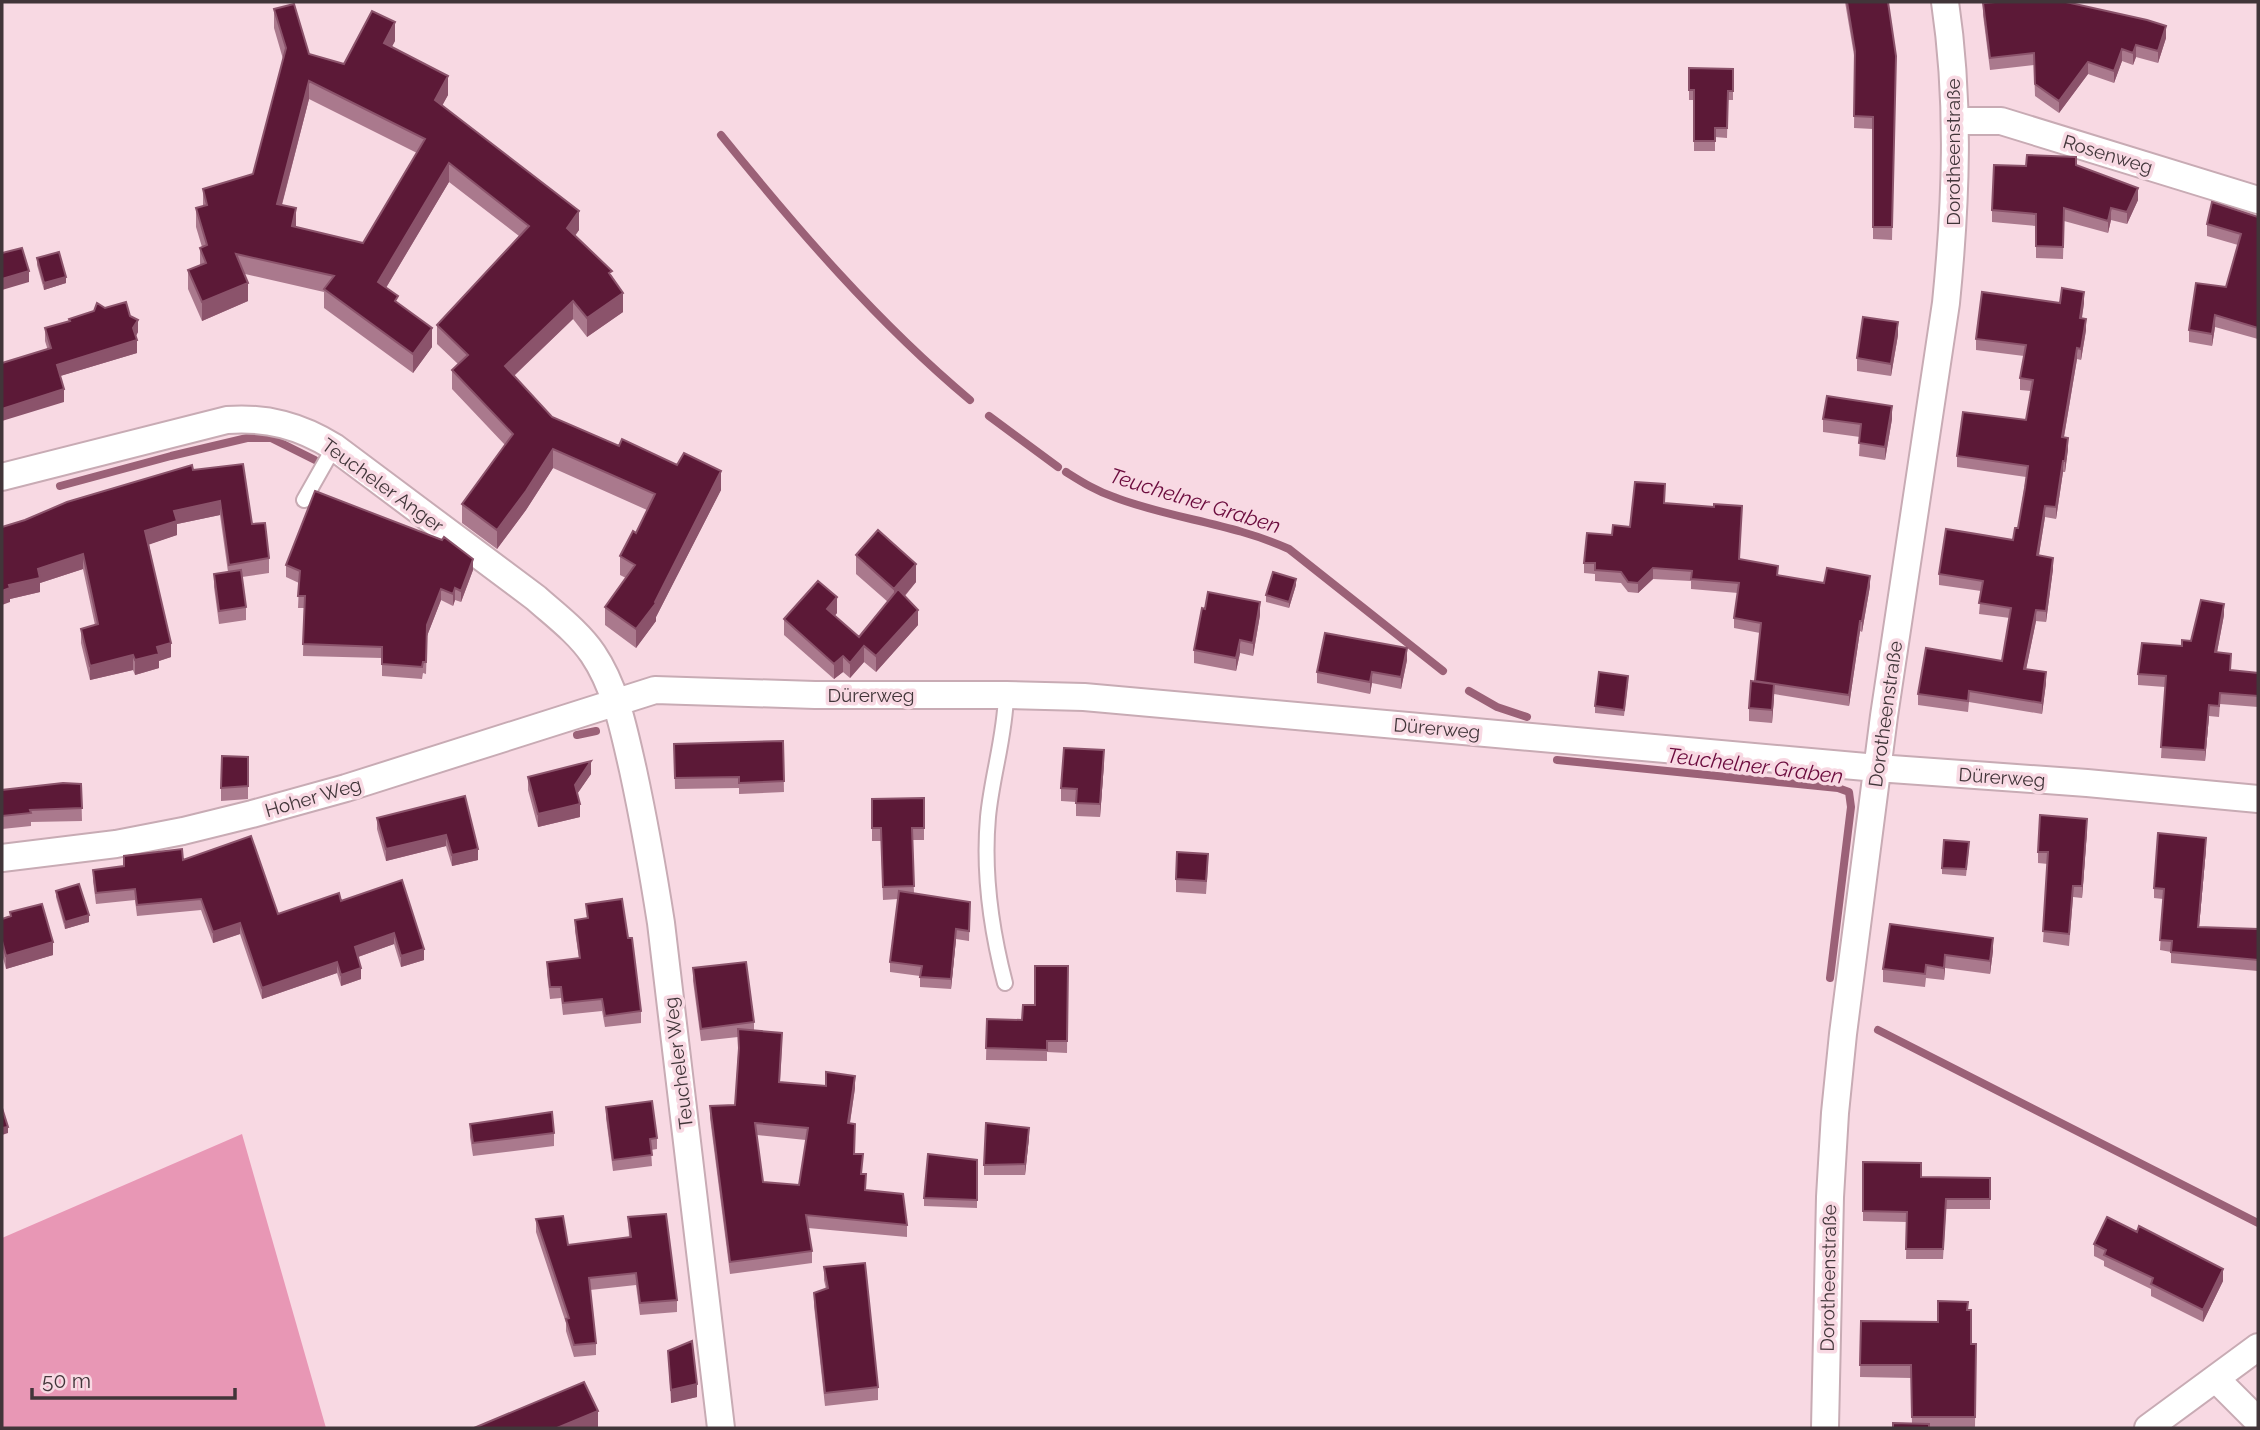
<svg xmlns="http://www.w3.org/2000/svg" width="2260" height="1430" font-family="Raleway,sans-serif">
  <rect width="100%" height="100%" fill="#f8d9e3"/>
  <path fill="#e897b5" d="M242 1134 326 1428H2V1238Z"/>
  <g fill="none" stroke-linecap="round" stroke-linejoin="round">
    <path stroke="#9b6177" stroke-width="8" d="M721 135C797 229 877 322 970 400
      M989 416 1058 467
      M1066 472C1082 482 1096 491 1114 497 1171 519 1232 523 1289 549L1443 671
      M60 486 171 456 247 438H271L315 460
      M1469 691 1497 707 1527 717
      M577 735 596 731
      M1557 760 1838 788 1849 792 1851 807 1830 978
      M1878 1030 2258 1223"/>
    <g stroke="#c8abb4" stroke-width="18">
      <path id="lane" d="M304 500 334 447
        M1005 983C991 929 983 873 988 817 992 775 1005 737 1006 695"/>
    </g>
    <g stroke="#c8abb4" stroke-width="30">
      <path id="street" d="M1955 121H2001L2258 200
        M2 477 227 420C267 417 300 426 334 447L536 598C555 615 578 632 593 654 616 688 624 731 633 770 644 821 653 872 661 923L721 1428
        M2 858 116 844 183 831 252 814 346 788 655 690 815 695H1006L1084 697 1877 768 2087 783 2258 799
        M2216 1379 2258 1421
        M1825 1428 1830 1197 1835 1113 1843 1034 1884 716 1946 303C1956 203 1960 102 1945 2
        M2148 1428 2258 1347"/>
    </g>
    <use href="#lane" stroke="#fff" stroke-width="14"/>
    <use href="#street" stroke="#fff" stroke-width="26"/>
  </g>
  <path fill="#aa798d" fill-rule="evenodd" d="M1845 2H1888L1896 56 1892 240 1873 239V129L1854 128 1855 61Z
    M1983 3 2166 38 2158 63 2136 57 2133 65 2122 61 2114 83 2088 74 2059 113 2035 96 2034 65 1990 70 1983 15Z
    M274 9 309 54 344 64 395 41 391 47 448 95 442 105 579 230 575 236 612 276 623 312 587 337 573 319 514 376 552 417 721 490 656 617V621L636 648 605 625V607L626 578 620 575V556L636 533 647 510 553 468 526 510 497 549 462 523V504L505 445 452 389V370L458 364 437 344V325L519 236 449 182 386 288 432 347 413 373 324 308V292L245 274 248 301 202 321 188 289V270L200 265V248L202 247 196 227V208L203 206V189L253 174 283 59 274 28ZM309 99 417 153 363 243 296 227 282 205Z
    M1689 68 1733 69V100H1728L1727 138 1715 137V151H1694V100H1689Z
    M2076 165 2138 200 2127 224 2111 220 2108 233 2064 221 2063 259 2036 258V226L1992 222V210L2026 166Z
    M2258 217V339L2215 327 2212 346 2189 342V330L2226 287 2238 245 2207 236V224Z
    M37 258 66 283 44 290 37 265Z
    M2060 303H2084L2082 318 2086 330 2081 360 2077 359 2064 437 2068 449 2065 472H2063L2056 519 2045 517 2039 555 2053 569 2046 622 2036 621 2026 669 2046 683 2042 714 1969 702 1968 712 1918 705V694L2002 661 2010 618 1979 614 1981 591 1939 585V574L2013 540 2018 528 2026 477 1957 467V456L2026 420 2031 391 2020 390V378L2024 356 1976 350V339Z
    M105 308 130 316 138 332 136 336 137 353 60 376 64 402 45 341V328L69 322V319Z
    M1898 335 1891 376 1857 371V358Z
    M1823 419H1892L1885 460 1859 456 1860 437 1823 432Z
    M193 470 252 524 269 558V573L242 577 246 607V620L219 624 214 587V574L228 572 220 515 177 524V535L149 544 171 657 159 661V668L135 675 133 670 90 680 81 643V629L95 625 83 569 40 583V592L10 599V602L2 527Z
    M1665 495V503L1740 559 1778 575 1824 583 1870 586 1862 632 1860 631 1849 706 1774 694 1772 723 1749 721V708L1755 682 1760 633 1734 628V618L1738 593 1691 589V581L1653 579 1638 593 1628 592 1621 583 1595 581V574L1584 573V563L1630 527Z
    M856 555 916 582 905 596 918 625 876 672 864 662 850 678 843 672 834 679 784 635V619L837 613 834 616 859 637 888 602 856 574Z
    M286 565 473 570 461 602 455 600 453 606 441 600 427 636 426 674 423 673 422 679 382 676V658L303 656 304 608H298L299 583 286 577Z
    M1296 585 1289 608 1266 602V595Z
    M1260 615 1253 656 1240 653 1236 671 1194 663V650Z
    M2224 615 2217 652 2231 670 2258 673V707L2220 704 2219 717 2209 716 2205 761 2161 758 2165 687 2138 685V674L2191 641Z
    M1407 660 1401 689 1372 683 1370 694 1317 683V672Z
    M1628 682 1624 716 1595 713V706Z
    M783 741 784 792 739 794V788L675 789 674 744Z
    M248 757V799L221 801V788Z
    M1104 763 1100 817 1076 816V802L1061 801V788Z
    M591 774 577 794 580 817 538 827 528 790V777Z
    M81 784 82 821 31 822V826L2 829V790Z
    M465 796 478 860 452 866 446 846 386 861 377 829V818Z
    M924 798V840H912L914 893 970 902 969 941 956 939 951 989 920 987V976L890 972V962L898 899 883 900 881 841H872V799Z
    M2087 830 2082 898 2073 897 2069 946 2043 942 2048 864 2038 863V852Z
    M1969 848 1966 876 1942 874V868Z
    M2206 849 2199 927 2258 929V971L2171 963V952L2160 950 2163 899 2154 898V888Z
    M124 856 183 860 278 914 341 901 402 880 424 960 401 967 394 944 358 957 361 979 341 986 337 973 262 999 240 934 213 943 201 910 137 916 135 900 96 904 93 881V870L124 866Z
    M1208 867 1206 894 1176 892V879Z
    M56 891 89 922 65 929 56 897Z
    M586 904 628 938 641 1011V1023L605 1027 602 1011 563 1015 561 998 550 999 547 974V962L579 958 575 931V920L587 918Z
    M10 912 53 955 6 969 2 954V919L10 917Z
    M1890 924 1993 951 1990 974 1945 968 1944 980 1926 978 1925 987 1883 982V969Z
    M1068 966 1067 1053 1047 1052V1061L986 1060 987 1019 1022 1020Z
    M693 968 754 1022V1031L782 1046 780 1082 855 1088 850 1123 854 1154 862 1174 866 1190 907 1225V1237L808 1228 812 1251V1263L730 1274 710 1118V1106L735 1105 738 1054V1037L701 1041 693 981ZM757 1135 806 1140 799 1185 763 1182Z
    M606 1107 657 1138V1149L651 1150 652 1166 613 1171 606 1118Z
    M470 1124 554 1133V1146L473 1156 470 1137Z
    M1029 1138 1025 1175H984V1165Z
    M977 1160V1208L924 1206V1198Z
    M1863 1162 1921 1177 1990 1178V1209H1946L1943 1259H1906L1907 1222 1863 1221Z
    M628 1217 677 1300V1312L640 1315 636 1285 590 1290 596 1343V1355L574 1357 566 1331V1323L536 1232V1219L568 1245 629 1237Z
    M2137 1232 2223 1281 2203 1322 2151 1296V1289L2104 1266V1261L2094 1256V1244Z
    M824 1267 878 1387V1400L825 1406 814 1306V1293L826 1289 824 1280Z
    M1968 1310 1971 1344H1976L1975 1428H1893L1912 1424 1911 1378 1860 1377 1861 1321 1938 1322Z
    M668 1351 697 1397 671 1403Z"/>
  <path fill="#8b536b" d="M395 22V41L384 62V43Z
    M2166 26V38L2158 63V51Z
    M2136 45V57L2133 65V53Z
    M2122 49V61L2114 83V71Z
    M2088 62V74L2059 113V101Z
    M448 76V95L435 119V100Z
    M309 81V99L277 223V204Z
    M449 163V182L378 301V282Z
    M2138 188V200L2127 224V212Z
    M296 208V227L292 245V226Z
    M2111 208V220L2108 233V221Z
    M579 211V230L567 246V228Z
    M29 271V282L2 290V279Z
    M66 277V283L44 290V283Z
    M248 283V301L202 321V302Z
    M2084 292V303L2080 329V318Z
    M623 293V312L587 337V318Z
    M573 301V319L505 384V366Z
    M2215 315V327L2212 346V334Z
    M2086 319V330L2081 360V349Z
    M138 320V332L133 341V328Z
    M1898 322V335L1891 376V364Z
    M432 328V347L413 373V354Z
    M137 340V353L57 377V365Z
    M2077 348V359L2062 448V437Z
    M64 389V402L2 421V409Z
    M1892 406V419L1885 460V447Z
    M2068 438V449L2065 472V461Z
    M553 449V468L526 510 497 549V530Z
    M2063 461V472L2056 519V507Z
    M721 471V490L656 617V621L636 648V629L655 602Z
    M220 501V515L177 524V535L145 546V531L174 511Z
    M2045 506V517L2037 566V555Z
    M83 554V569L40 583V592L10 599V602L2 605V591L9 585 38 569Z
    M2053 558V569L2046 622V611Z
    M473 559V570L461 602V591Z
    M916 564V582L894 608V589Z
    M1653 568V579L1638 593V583Z
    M1870 576V586L1862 632V621Z
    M1296 579V585L1289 608V602Z
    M455 588V600L453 606V594Z
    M441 589V600L427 636 426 674 427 625Z
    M837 597V613L827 625V609Z
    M1260 602V615L1253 656V643Z
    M2224 604V615L2215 663V652Z
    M918 610V625L876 672V656Z
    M2036 610V621L2024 680V669Z
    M1860 621V631L1849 706V695Z
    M1240 640V653L1236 671V658Z
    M171 643V657L159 661V668L135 675V660L157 647Z
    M864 646V662L850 678V663Z
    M1407 648V660L1401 689V677Z
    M133 655V670L90 680V666Z
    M843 656V672L834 679V664Z
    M1372 672V683L1370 694V682Z
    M2046 672V683L2042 714V703Z
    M1774 684V697L1772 723V710Z
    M2209 705V716L2205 761V750Z
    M1104 750V763L1100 817V804Z
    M591 761V774L575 797V785Z
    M580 804V817L538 827V814Z
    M2087 819V830L2082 898V886Z
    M446 835V846L386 861V849Z
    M2206 838V849L2198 938V927Z
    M478 849V860L452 866V855Z
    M89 915V922L65 929V922Z
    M240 923V934L213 943V932Z
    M956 929V939L951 989V979Z
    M394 933V944L355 958V947Z
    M1993 938V951L1990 974V961Z
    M53 942V955L6 969V956Z
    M424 949V960L401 967V956Z
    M1945 955V968L1944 980V968Z
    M337 962V973L262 999V988Z
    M361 968V979L341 986V975Z
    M855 1076V1088L848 1135V1123Z
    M8 1127V1133L2 1135V1128Z
    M1029 1128V1138L1025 1175V1164Z
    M2223 1269V1281L2203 1322V1310Z
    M697 1384V1397L671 1403V1390Z
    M598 1411V1428H557Z"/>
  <path fill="#5c1937" stroke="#8b536b" stroke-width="2" fill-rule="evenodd" d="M1847 2H1888L1896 56 1892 227H1873V117L1854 116 1855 51Z
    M1995 2H2066L2147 20 2166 26 2158 51 2136 45 2133 53 2122 49 2114 71 2088 62 2059 101 2035 84 2034 53 1990 58 1983 3Z
    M294 4 309 54 344 64 372 11 395 22 384 43 448 76 435 100 579 211 567 228 612 271 609 273 623 293 587 318 573 301 505 366 552 417 619 446 622 439 677 465 684 453 721 471 655 602 656 603 636 629 605 607 635 565 620 556 633 531 636 533 655 494 553 449 526 491 497 530 462 504 513 434 452 370 468 355 437 325 529 226 449 163 378 282 398 296 395 301 432 328 413 354 324 289 334 276 236 254 248 283 202 302 188 270 206 263 200 248 207 245 196 208 207 205 203 189 253 174 286 48 274 9ZM309 81 425 139 363 243 292 226 296 208 277 204Z
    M1689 68 1733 69V91H1728L1727 128H1715V141H1694V90H1689Z
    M2027 155 2076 157V165L2138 188 2127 212 2111 208 2108 221 2064 208 2063 247 2036 246V214L1992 210 1994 165 2026 166Z
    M2212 202 2258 217V328L2215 315 2212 334 2189 330 2196 283 2226 287 2241 234 2207 224Z
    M22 248 29 271 2 279V253Z
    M59 252 66 277 44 283 37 258Z
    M2062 288 2084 292 2080 318 2086 319 2081 349 2077 348 2062 437 2068 438 2065 461H2063L2056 507 2045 506 2037 555 2053 558 2046 611 2036 610 2024 669 2046 672 2042 703 1969 691 1968 701 1918 694 1926 648 2002 661 2011 608 1979 603 1983 581 1939 574 1946 529 2013 540 2015 528H2018L2025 488 2028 466 1957 456 1963 412 2026 420 2033 380 2020 378 2026 345 1976 339 1982 292 2060 303Z
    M126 302 130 316 138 320 133 328 137 340 57 365 64 389 2 409V363L51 348 45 328 70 321 69 319 94 311 97 303 105 308Z
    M1863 317 1898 322 1891 364 1857 358Z
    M1827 396 1892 406 1885 447 1859 443 1861 424 1823 419Z
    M243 464 252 524 265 523 269 558 229 565 220 501 174 511 177 521 145 531 171 643 157 647 159 654 135 660 133 655 90 666 81 629 98 624 83 554 38 569 40 578 9 585 10 588 2 591V527L25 520 67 502 192 465 193 470Z
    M1635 482 1665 484 1664 503 1714 507V504L1742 506 1739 559 1778 566 1777 575 1824 583 1827 568 1870 576 1862 621H1860L1849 695 1755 681 1761 623 1734 618 1739 583 1691 579 1692 571 1653 568 1638 583 1628 582 1621 572 1595 570V563H1584L1587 533 1612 535 1613 525 1630 527Z
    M315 491 442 540 444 537 473 559 461 591 455 588 453 594 441 589 427 625 426 662H423L422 667 382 664V647L303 644 305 596H298L300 571 286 565Z
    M878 530 916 564 894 589 856 555Z
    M241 570 246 607 219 611 214 574Z
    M1273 572 1296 579 1289 602 1266 595Z
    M818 581 837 597 827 609 859 637 898 589 918 610 876 656 864 646 850 663 843 656 834 664 784 619Z
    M1208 592 1260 602 1253 643 1240 640 1236 658 1194 650 1202 608 1205 609Z
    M2201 600 2224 604 2215 652 2231 654 2230 670 2258 673V696L2220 693 2219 706 2209 705 2205 750 2161 747 2166 676 2138 674 2142 643 2182 646V640L2191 641Z
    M1325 633 1407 648 1401 677 1372 672 1370 682 1317 672Z
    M1599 672 1628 676 1624 710 1595 706Z
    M1751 681 1774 684 1772 710 1749 708Z
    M783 741 784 781 739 783V777L675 778 674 744Z
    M1064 748 1104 750 1100 804 1076 803 1077 789 1061 788Z
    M222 756 248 757V786L221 788Z
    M591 761 575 785 580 804 538 814 528 777Z
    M63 783 81 784 82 808 30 810 31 813 2 816V790Z
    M465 796 478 849 452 855 446 835 386 849 377 818Z
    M924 798V828H912L914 886 883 887 881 828H872V799Z
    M2040 815 2087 819 2082 886H2073L2069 934 2043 931 2048 852H2038Z
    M2158 833 2206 838 2198 927 2258 929V960L2171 952 2172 941 2160 940 2164 889 2154 888Z
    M251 836 278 914 339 893 341 901 402 880 424 949 401 956 394 933 355 947 361 968 341 975 337 962 262 988 240 923 213 932 201 899 137 905 135 889 96 893 93 870 124 866V856L182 849 183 860Z
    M1944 840 1969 842 1966 869 1942 868Z
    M1177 852 1208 854 1206 881 1176 879Z
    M79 884 89 915 65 922 56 891Z
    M899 891 970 902 969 931 956 929 951 979 920 977 922 966 890 962Z
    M622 899 628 938H632L641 1011 605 1016 602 999 563 1003 561 987H550L547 962 580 958 575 920 588 918 586 904Z
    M42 904 53 942 6 956 2 941V919L11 916 10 912Z
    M1890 924 1993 938 1990 961 1945 955 1944 968 1926 965 1925 974 1883 969Z
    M746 962 754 1022 701 1029 693 968Z
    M1035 966H1068L1067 1041H1047V1050L986 1048 987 1019 1022 1020 1023 1005H1035Z
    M738 1029 782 1033 779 1082 826 1086V1072L855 1076 848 1123 855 1124 854 1154H863L861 1174H866L865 1190 903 1194 907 1225 806 1215 812 1251 730 1262 710 1106 735 1105 739 1048ZM755 1123 808 1128 799 1185 763 1182Z
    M652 1101 657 1138 650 1139 652 1155 613 1160 606 1107Z
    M2 1108 8 1127 2 1128Z
    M552 1112 554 1133 473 1143 470 1124Z
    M986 1123 1029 1128 1025 1164 984 1165Z
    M928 1154 977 1160V1200L924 1198Z
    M1863 1162 1921 1163V1177L1990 1178V1199H1946L1943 1249H1906L1907 1212 1863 1211Z
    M666 1214 677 1300 640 1303 636 1273 589 1278 596 1343 574 1345 566 1319 569 1318 536 1219 563 1216 568 1245 631 1237 628 1217Z
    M2107 1217 2137 1232 2139 1226 2223 1269 2203 1310 2151 1284 2153 1278 2104 1255 2106 1250 2094 1244Z
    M865 1263 878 1387 825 1393 814 1293 828 1288 824 1267Z
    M1938 1301 1968 1302 1967 1310H1971V1344H1976L1975 1417H1912L1911 1365H1860L1861 1321 1938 1322Z
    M692 1341 697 1384 671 1390 668 1351Z
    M584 1382 598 1411 557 1428H474Z
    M1893 1423 1929 1424V1428H1893Z"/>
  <g text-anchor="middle" stroke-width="7" stroke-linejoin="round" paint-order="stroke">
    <g font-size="19" fill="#413539" stroke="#f8d9e3">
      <text transform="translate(1953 152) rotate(-90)" y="7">Dorotheenstraße</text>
      <text transform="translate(2108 154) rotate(17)" y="7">Rosenweg</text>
      <text transform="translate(383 485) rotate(36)" y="7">Teucheler Anger</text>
      <text x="871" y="702">Dürerweg</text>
      <text transform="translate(1885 714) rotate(-82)" y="7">Dorotheenstraße</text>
      <text transform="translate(1437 728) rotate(5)" y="7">Dürerweg</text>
      <text transform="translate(2002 777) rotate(4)" y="7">Dürerweg</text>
      <text transform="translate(313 797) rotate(-16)" y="7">Hoher Weg</text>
      <text transform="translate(678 1063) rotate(-97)" y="7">Teucheler Weg</text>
      <text transform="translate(1828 1278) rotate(-89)" y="7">Dorotheenstraße</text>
    </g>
    <g font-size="21" font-style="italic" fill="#6b0b3d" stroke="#f8d9e3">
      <text transform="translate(1195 501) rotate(17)" y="7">Teuchelner Graben</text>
      <text transform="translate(1755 766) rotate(7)" y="7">Teuchelner Graben</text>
    </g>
  </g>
  <rect width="2260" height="1430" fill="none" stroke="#413539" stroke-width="7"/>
  <path d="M32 1388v10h203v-10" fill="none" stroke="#413539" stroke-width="3.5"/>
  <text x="42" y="1388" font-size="21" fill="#413539" stroke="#f8d9e3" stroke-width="5" paint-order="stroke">50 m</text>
</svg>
